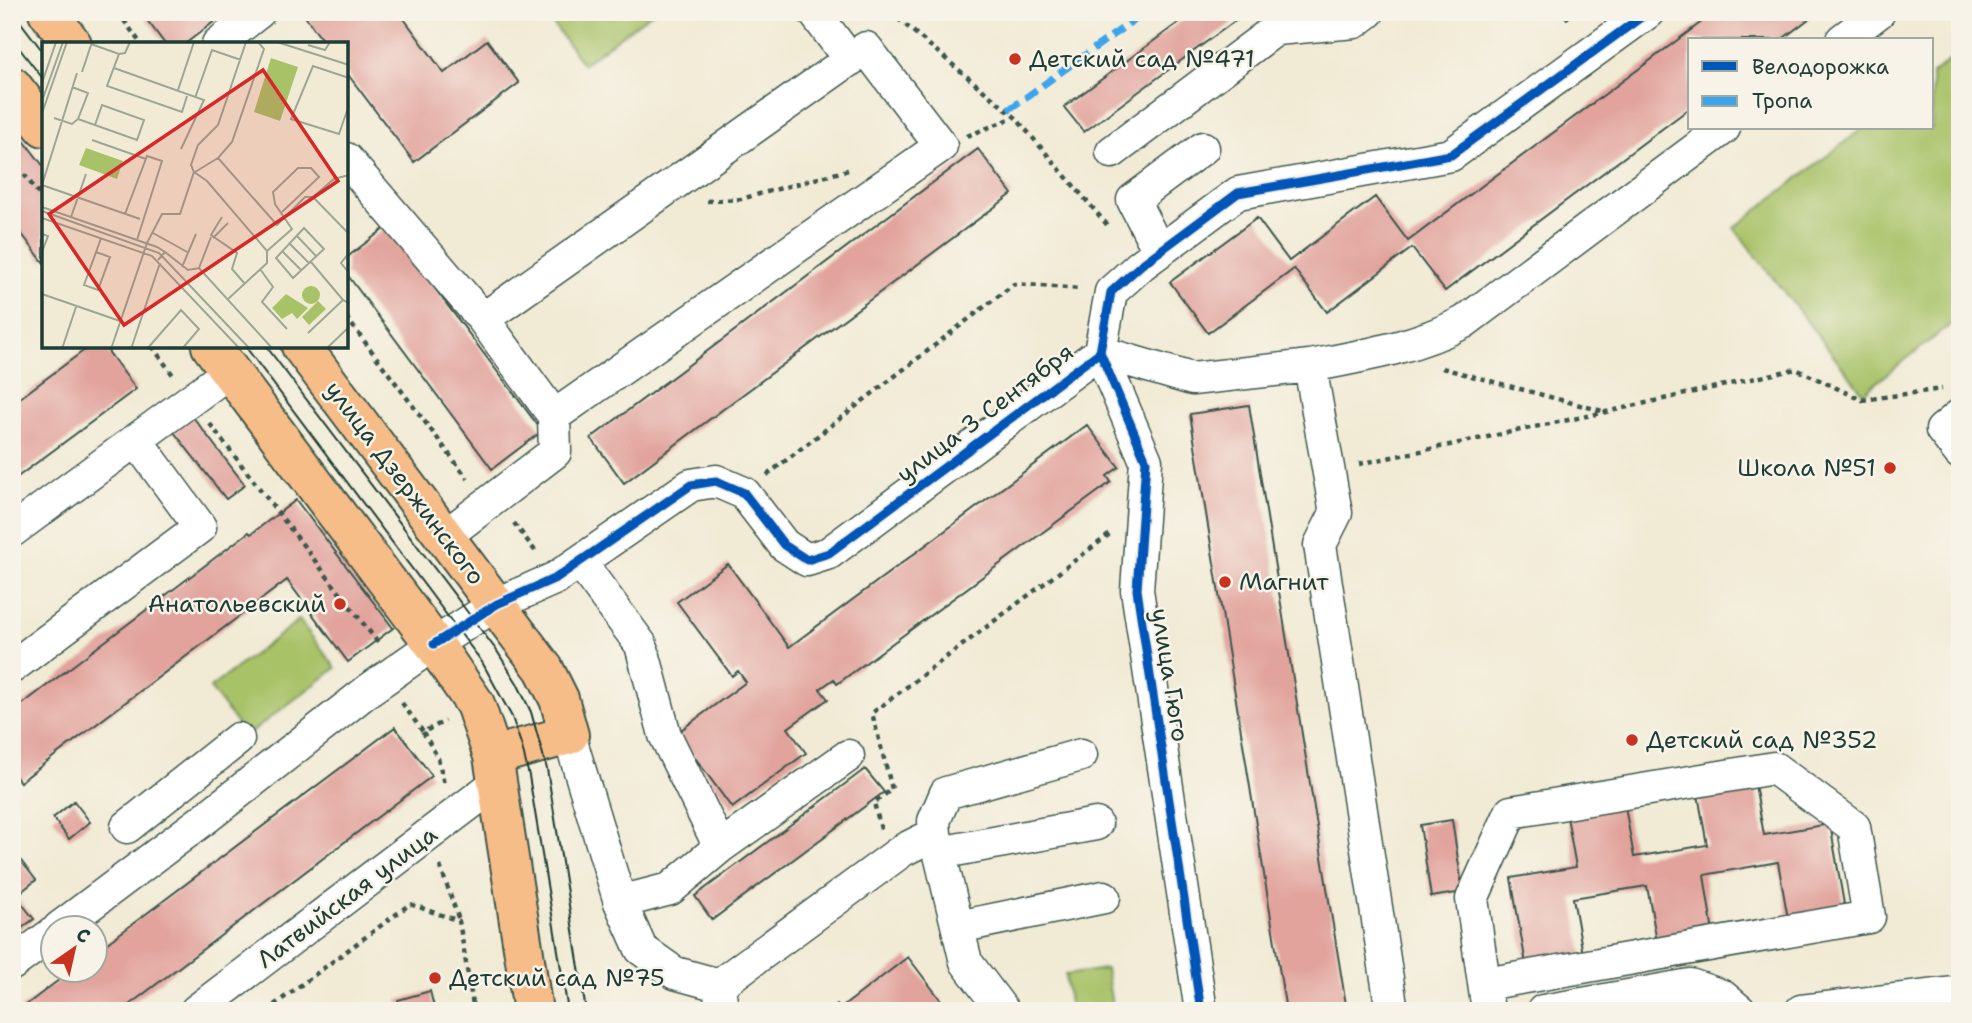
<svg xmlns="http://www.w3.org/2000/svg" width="1972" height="1023" font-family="'Shantell Sans',sans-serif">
  <rect width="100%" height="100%" fill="#f7f3e8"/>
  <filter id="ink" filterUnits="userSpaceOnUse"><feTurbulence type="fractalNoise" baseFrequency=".0143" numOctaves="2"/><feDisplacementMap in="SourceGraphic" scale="14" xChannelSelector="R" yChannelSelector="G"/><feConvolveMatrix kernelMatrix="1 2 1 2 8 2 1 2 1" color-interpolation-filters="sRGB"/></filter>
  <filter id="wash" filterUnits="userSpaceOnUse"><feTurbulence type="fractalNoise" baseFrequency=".00686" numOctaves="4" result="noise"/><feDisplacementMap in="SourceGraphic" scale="28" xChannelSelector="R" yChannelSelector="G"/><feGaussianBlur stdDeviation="1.57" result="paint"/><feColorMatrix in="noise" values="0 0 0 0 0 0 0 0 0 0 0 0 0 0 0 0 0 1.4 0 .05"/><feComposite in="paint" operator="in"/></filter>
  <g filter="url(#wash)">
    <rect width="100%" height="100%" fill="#f1ebd5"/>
    <path fill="#a8c268" stroke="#64804e" stroke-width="2" d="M544 12H653L583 64Z
      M1960 52V317L1863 393 1734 228 1863 128H1932V74Z
      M299 620 336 668 246 736 210 688Z
      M1106 969 1113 1011H1070L1065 975Z"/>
    <g id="blocks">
      <path fill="#e1a39c" d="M141 12H217L220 17 185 44H165Z
        M302 12H399L444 73 487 40 519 83 414 162 346 72V44H325Z
        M1193 12H1247L1084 132 1064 107Z
        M1561 12H1576L1567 19Z
        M1715 12H1818L1781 40H1690V108L1445 291 1412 248 1327 312 1294 269 1208 333 1170 282 1257 218 1289 261 1375 197 1408 241Z
        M12 125 44 167V263L12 221Z
        M978 149 1012 194 624 483 591 438Z
        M388 226 542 431 492 469 346 273V258Z
        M90 346H104L136 389 12 481V404Z
        M1249 405 1288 648 1347 1011H1286L1190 414Z
        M193 417 245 485 226 499 174 432Z
        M1087 425 1119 467 1107 476 1111 482 837 684 834 679 820 689 828 699 788 728 806 753 732 808 677 733 746 682 738 671 732 676 677 602 728 564 789 647Z
        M296 500 393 628 348 662 287 580 20 782 12 772V712L249 532 251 534Z
        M395 727 432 776 121 1011H18L72 970H94V953Z
        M865 769 884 792 712 920 695 896Z
        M1754 779 1764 835 1830 824 1845 910 1788 919 1778 862 1704 875 1713 933 1657 942 1647 886 1573 898 1583 954 1526 964 1511 878 1576 867 1566 811 1624 801 1634 857 1707 845 1697 789Z
        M74 801 90 822 69 839 53 818Z
        M1452 820 1463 892 1431 897 1420 825Z
        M18 857 36 880 16 896 34 919 12 935V861Z
        M908 957 949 1011H829L837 1004 841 1008Z
        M430 991 435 1011H401L398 1000Z"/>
    </g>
  </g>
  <g filter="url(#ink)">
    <use href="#blocks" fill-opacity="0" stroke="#3e574c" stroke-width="2"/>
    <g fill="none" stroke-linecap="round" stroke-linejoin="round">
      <g stroke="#3e574c" stroke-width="35">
        <path id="minor" d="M814 12 850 60
          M1842 40 1879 12
          M218 44 259 12
          M1112 152 1276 29 1355 22 1368 12
          M346 159 483 319 554 416
          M1159 251 1133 200 1203 148
          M1100 352 1146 461 1137 590 1201 1011
          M1100 352 1192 379 1310 366
          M1960 415 1942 430 1960 453
          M12 531 230 371
          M445 536 555 452 554 416 941 146 866 48 483 319
          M580 562 641 645 665 735 720 847
          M12 667 200 527 136 440
          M569 735 620 902 641 949 675 973 719 985 722 1011
          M127 827 238 739
          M939 853 1096 824
          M620 902 670 889 720 847 848 756
          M958 927 1104 897
          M59 928 203 820 370 689 434 644 497 604 556 578 691 485 716 481 744 493 784 545 807 560 829 553 1100 352 1111 292 1141 265 1238 193 1451 155 1648 12
          M12 964 52 934
          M1485 984 1869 917 1854 827 1774 768 1511 812 1472 899 1488 1011
          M719 985 903 850 935 834
          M196 1011 498 782
          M1003 1011 966 962 935 834 934 821 946 793 1081 755
          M1392 1011 1320 545 1336 513 1310 366C1363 356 1416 347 1464 322L1724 128
          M1543 1011 1690 985 1722 996 1740 1011
          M1801 1011 1955 993 1960 994"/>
      </g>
      <g stroke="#3e574c" stroke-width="42">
        <path id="major" d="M48 12 72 44
          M12 86 44 127
          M211 346 434 644 475 704 493 756 533 1011
          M301 346 544 669 559 699 569 735 493 756"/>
      </g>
      <path stroke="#3e574c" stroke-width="4.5" stroke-dasharray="5 5" stroke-linecap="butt" d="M118 12 141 44
        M890 12 1015 117 1109 227
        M967 136 1015 117
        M12 158 44 201
        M707 201 741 199 848 170
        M346 317 468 479
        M152 346 173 375
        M1442 368 1606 412
        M210 424 379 644
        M1359 464 1606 412 1796 369 1862 400 1942 389
        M767 475 1014 284 1081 289
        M514 523 536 552
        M402 703 423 732 445 721
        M423 732 438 758 444 784
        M881 829 874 803 892 789 872 713 1110 534
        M440 866 459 920
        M266 1011 410 904 459 921 474 1011"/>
      <use href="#minor" stroke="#fff" stroke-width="32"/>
      <use href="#major" stroke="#f7bd88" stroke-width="38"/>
      <path stroke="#1f3d34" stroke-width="2" d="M13 12 44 53
        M12 39 44 80
        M245 346 482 662 512 717 522 747 529 776 568 1011
        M266 346 497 651 517 683 531 712 547 769 586 1011"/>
      <path stroke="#3da4eb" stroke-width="7" stroke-dasharray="14 7" stroke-linecap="butt" d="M1008 110 1145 12"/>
      <g stroke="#f7f3e8" stroke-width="13">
        <path id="cycleway" d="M1100 352 1146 461 1137 590 1201 1011
          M434 644 497 604 556 578 691 485 716 481 744 493 784 545 807 560 829 553 1100 352 1111 292 1141 265 1238 193 1451 155 1648 12"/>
      </g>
      <use href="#cycleway" stroke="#0057b8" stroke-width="9"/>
    </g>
  </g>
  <g fill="#c8321e" stroke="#f7f3e8" stroke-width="2.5">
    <circle cx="1015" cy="59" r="7"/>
    <circle cx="1890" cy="468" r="7"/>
    <circle cx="1225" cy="582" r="7"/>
    <circle cx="340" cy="604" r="7"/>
    <circle cx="1632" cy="740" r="7"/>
    <circle cx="435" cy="978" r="7"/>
  </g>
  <g text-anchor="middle" stroke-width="5" stroke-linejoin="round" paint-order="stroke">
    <g font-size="24" fill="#1f3d34" stroke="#f7f3e8" text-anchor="start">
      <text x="1029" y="67">Детский сад №471</text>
      <text x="1876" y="476" text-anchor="end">Школа №51</text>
      <text x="1239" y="590">Магнит</text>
      <text x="326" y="612" text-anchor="end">Анатольевский</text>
      <text x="1646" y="748">Детский сад №352</text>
      <text x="449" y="986">Детский сад №75</text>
    </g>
    <g font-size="24" fill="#1f3d34" stroke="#f7f3e8">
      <text transform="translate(985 413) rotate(-37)" y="8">улица 3 Сентября</text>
      <text transform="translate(405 483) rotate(53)" y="8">улица Дзержинского</text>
      <text transform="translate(1170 675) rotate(81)" y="8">улица Гюго</text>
      <text transform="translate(347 897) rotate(-37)" y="8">Латвийская улица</text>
    </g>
  </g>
  <g transform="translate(42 42)">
    <rect width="306" height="306" fill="#f1ebd5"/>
    <path d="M229 16 256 25 238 79 212 70ZM44 106 81 119 75 137 37 123ZM260 253a9 9 0 1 1 18 0a9 9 0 1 1-18 0ZM244 252 266 266 255 277 250 271 240 277 230 266ZM276 259 284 267 267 283 260 275Z" fill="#a8c268"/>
    <path fill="none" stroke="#9da595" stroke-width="2" d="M88 0 83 11 77 12 65 44 140 70 145 54M216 0 222 7 190 100 176 116 235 183 263 155H271L307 192M235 0 307 23M49 2 77 12M266 3 283 8 288 0M72 26 162 58 139 107M40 30 50 0M35 31 0 143 98 177M307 36 271 24 249 77 297 92 307 63M0 41 14 0M136 48 152 0M153 56 170 8 199 18M0 59 21 0M0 71 25 0M12 76 30 82 36 77 46 51 30 45M36 77 95 98 102 78 60 63 53 83M50 98 104 117M152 130 165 139 225 209M153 130 176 116M271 155 292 137 307 133M0 165 115 205 123 210 116 218M0 169 117 211 208 307M83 172 105 114 120 119 95 198M29 175 44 132M180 175 169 193 195 211 190 227 203 242M0 176 110 214 198 307M262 186 282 207 251 236 234 216ZM111 191 147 211M0 192 6 194 0 210M254 193 275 215M171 196 186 181M248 202 267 221M240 209 259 228M54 210 68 215 56 248 42 243 57 202 59 196M123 210 146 228 157 226 229 305M307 211 299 221 307 231M269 220 301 258M140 225 154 192M157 226 169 195M218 227 231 245 220 260 245 287M0 252 78 279M185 258 225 221V209L250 187 233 162 231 150 256 126H269L277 135 240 170M266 291 301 258 307 261M20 307 34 265M69 307 105 201 120 172H138L152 130 149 123 156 103 176 83 204 0M89 307 118 221M105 307 139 268 157 287 140 307M284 307 307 285"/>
    <path fill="#d62828" fill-opacity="0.15" stroke="#d62828" stroke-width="3.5" d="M221 28 296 139 82 283 7 172Z"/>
    <rect width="306" height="306" fill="none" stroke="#1f3d34" stroke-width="3.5"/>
  </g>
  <rect width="1972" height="1023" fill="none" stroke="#f7f3e8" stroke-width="42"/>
  <rect x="1688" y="38" width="245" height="91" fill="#f7f3e8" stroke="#a1aaa0" stroke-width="2"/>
  <rect x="1702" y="61" width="35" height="10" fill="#0057b8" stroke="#a1aaa0" stroke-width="2"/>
  <text x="1752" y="74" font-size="21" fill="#1f3d34">Велодорожка</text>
  <rect x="1702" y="96" width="35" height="10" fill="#3da4eb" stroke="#a1aaa0" stroke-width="2"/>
  <text x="1752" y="108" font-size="21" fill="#1f3d34">Тропа</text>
  <g transform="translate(74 949) rotate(34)"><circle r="33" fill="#f7f3e8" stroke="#a1aaa0" stroke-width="2"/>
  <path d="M0-5L12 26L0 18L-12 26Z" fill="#c8321e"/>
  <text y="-10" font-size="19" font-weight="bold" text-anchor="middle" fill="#1f3d34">С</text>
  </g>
</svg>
